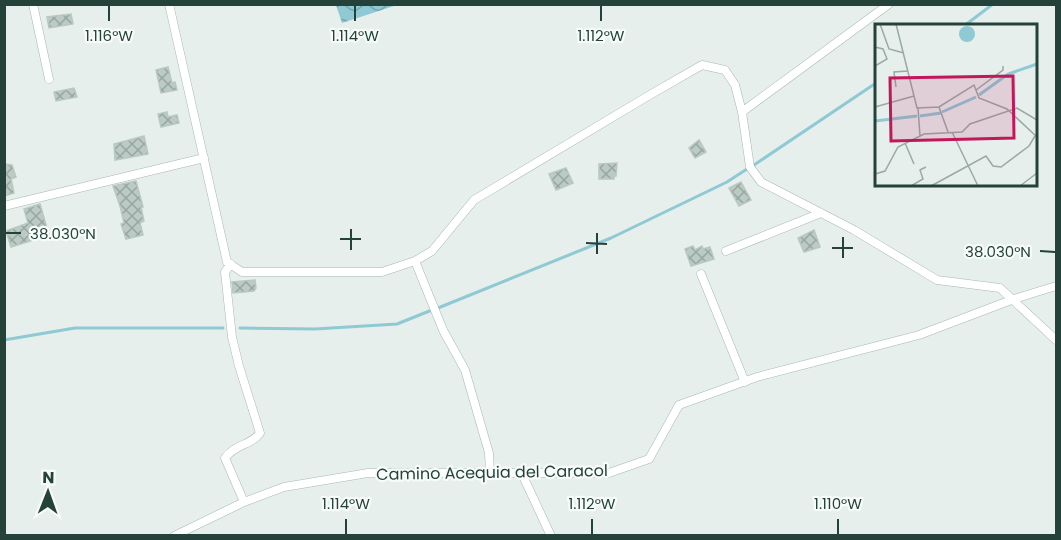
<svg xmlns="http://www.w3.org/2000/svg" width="1061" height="540" font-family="Poppins,sans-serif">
  <defs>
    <pattern id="water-waves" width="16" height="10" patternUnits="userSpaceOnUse" patternTransform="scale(1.5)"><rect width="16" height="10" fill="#8ec9d4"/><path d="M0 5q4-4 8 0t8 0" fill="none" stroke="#74a5ad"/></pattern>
    <pattern id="building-cross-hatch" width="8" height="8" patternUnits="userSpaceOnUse" patternTransform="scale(1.5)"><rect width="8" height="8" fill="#bbcac4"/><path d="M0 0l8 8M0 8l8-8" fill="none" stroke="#98a6a0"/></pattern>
  </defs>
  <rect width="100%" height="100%" fill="#e6efeb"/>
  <path fill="url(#water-waves)" d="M336 5V4L397 5 342 23Z"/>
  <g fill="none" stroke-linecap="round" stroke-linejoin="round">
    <path stroke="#8ec9d4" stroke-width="3" d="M964 26 993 4
      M754 165 876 83
      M438 308 611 238 727 182 747 169
      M240 328 315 329 397 324 432 310
      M4 340 75 328H223"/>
  </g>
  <path fill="url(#building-cross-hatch)" stroke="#b8c9c2" stroke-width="1.5" d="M71 14 73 24 49 28 47 17Z
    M168 67 172 83 175 82 177 90 161 93 156 70Z
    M74 88 77 97 56 101 54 92Z
    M167 112 168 117 177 115 179 123 161 127 158 114Z
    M144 136 148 154 115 160 114 144Z
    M699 140 706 152 695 158 689 148Z
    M617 163 616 176H614V179H599V164Z
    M4 164 12 165 16 177 11 179 14 193 4 196Z
    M566 168 573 183 556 190 549 174Z
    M136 181 143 207H141L144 221 140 223 143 235 126 239 121 224 124 223 120 206 113 186Z
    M741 182 751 200 739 206 729 188Z
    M40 204 49 235 11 247 6 231 28 223 24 209Z
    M814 230 820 247 804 252 798 238Z
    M693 246 695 250 702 246 703 249 710 247 714 259 691 266 685 249Z
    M255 280 256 288 254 291 233 293 232 282Z"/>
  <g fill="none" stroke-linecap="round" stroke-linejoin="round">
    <g stroke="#a8b8b2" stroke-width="9">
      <path id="minor" d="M33 4 49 79
        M169 4 227 262 242 272H382L415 261 432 251 474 200 648 96 702 65 725 70 735 85 742 112 750 167 761 182 854 230 937 280 1000 288 1056 340
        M742 112 889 4
        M4 206 204 158
        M726 251 821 213
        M415 261 443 330 465 370 489 453 490 473
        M231 264 225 272 232 337 239 366 260 433C252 445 235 444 225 458L244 502
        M701 274 745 382
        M522 474 551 536
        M174 536 244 502 284 487 368 473H609L649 459 679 405 757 377 919 335 1014 299 1056 286"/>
    </g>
    <use href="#minor" stroke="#fff" stroke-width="8"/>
  </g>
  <path fill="none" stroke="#24423a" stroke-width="2" d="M109 21V6M355 21V6M601 21V6M6 233H21M340 239H361M586 243 607 244M832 248H853M351 250V229M1040 251 1055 252M597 254V233M843 258V237M346 534V519M592 534V519M838 534V519"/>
  <g text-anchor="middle" stroke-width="4.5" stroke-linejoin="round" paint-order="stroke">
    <g font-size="16" fill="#24423a" stroke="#f7fbf9">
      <text transform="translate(492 472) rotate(-1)" y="6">Camino Acequia del Caracol</text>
    </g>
  </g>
  <g transform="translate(875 24)">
    <rect width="162" height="162" fill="#e6efeb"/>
    <path d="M84 10a8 8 0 1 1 16 0a8 8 0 1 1-16 0Z" fill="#8ec9d4"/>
    <path fill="none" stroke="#8ec9d4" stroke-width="3" d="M104 71 133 50 162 40M67 88 101 73M45 92 66 89M0 97 42 92"/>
    <path fill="none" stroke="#98aaa4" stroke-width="1.5" d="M5 0 14 25 29 29M21 0 42 84 64 83 99 61 104 74 132 85 162 113M0 23 8 25 12 35 0 42M21 63 19 48 33 47M101 66 128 46V42M0 83 39 72M64 83 73 108M43 84 45 112M77 108 103 162M30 119 39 140M0 150 10 147 23 123 49 110 87 108 95 100 142 84 162 96M36 162 48 155 45 146 51 143M56 162 111 132 118 142 126 143 154 122 160 112M145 162 162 149"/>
    <path fill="#c2185b" fill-opacity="0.15" stroke="#c2185b" stroke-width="3" d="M138 52 139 114 16 117 15 54Z"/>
    <rect width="162" height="162" fill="none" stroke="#24423a" stroke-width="3"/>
  </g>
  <g font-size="15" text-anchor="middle" fill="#24423a" stroke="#f7fbf9" stroke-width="4.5" stroke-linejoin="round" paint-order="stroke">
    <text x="109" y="41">1.116°W</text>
    <text x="355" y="41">1.114°W</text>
    <text x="601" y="41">1.112°W</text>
    <text x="63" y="239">38.030°N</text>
    <text x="998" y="257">38.030°N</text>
    <text x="346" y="509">1.114°W</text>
    <text x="592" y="509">1.112°W</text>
    <text x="838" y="509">1.110°W</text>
  </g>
  <rect width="1061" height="540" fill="none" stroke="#24423a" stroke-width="12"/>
  <g transform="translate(48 492) rotate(1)" stroke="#f7fbf9" stroke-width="4.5" paint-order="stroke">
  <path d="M0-4.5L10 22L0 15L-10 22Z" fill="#24423a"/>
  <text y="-9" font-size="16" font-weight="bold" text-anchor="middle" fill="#24423a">N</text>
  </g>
</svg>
